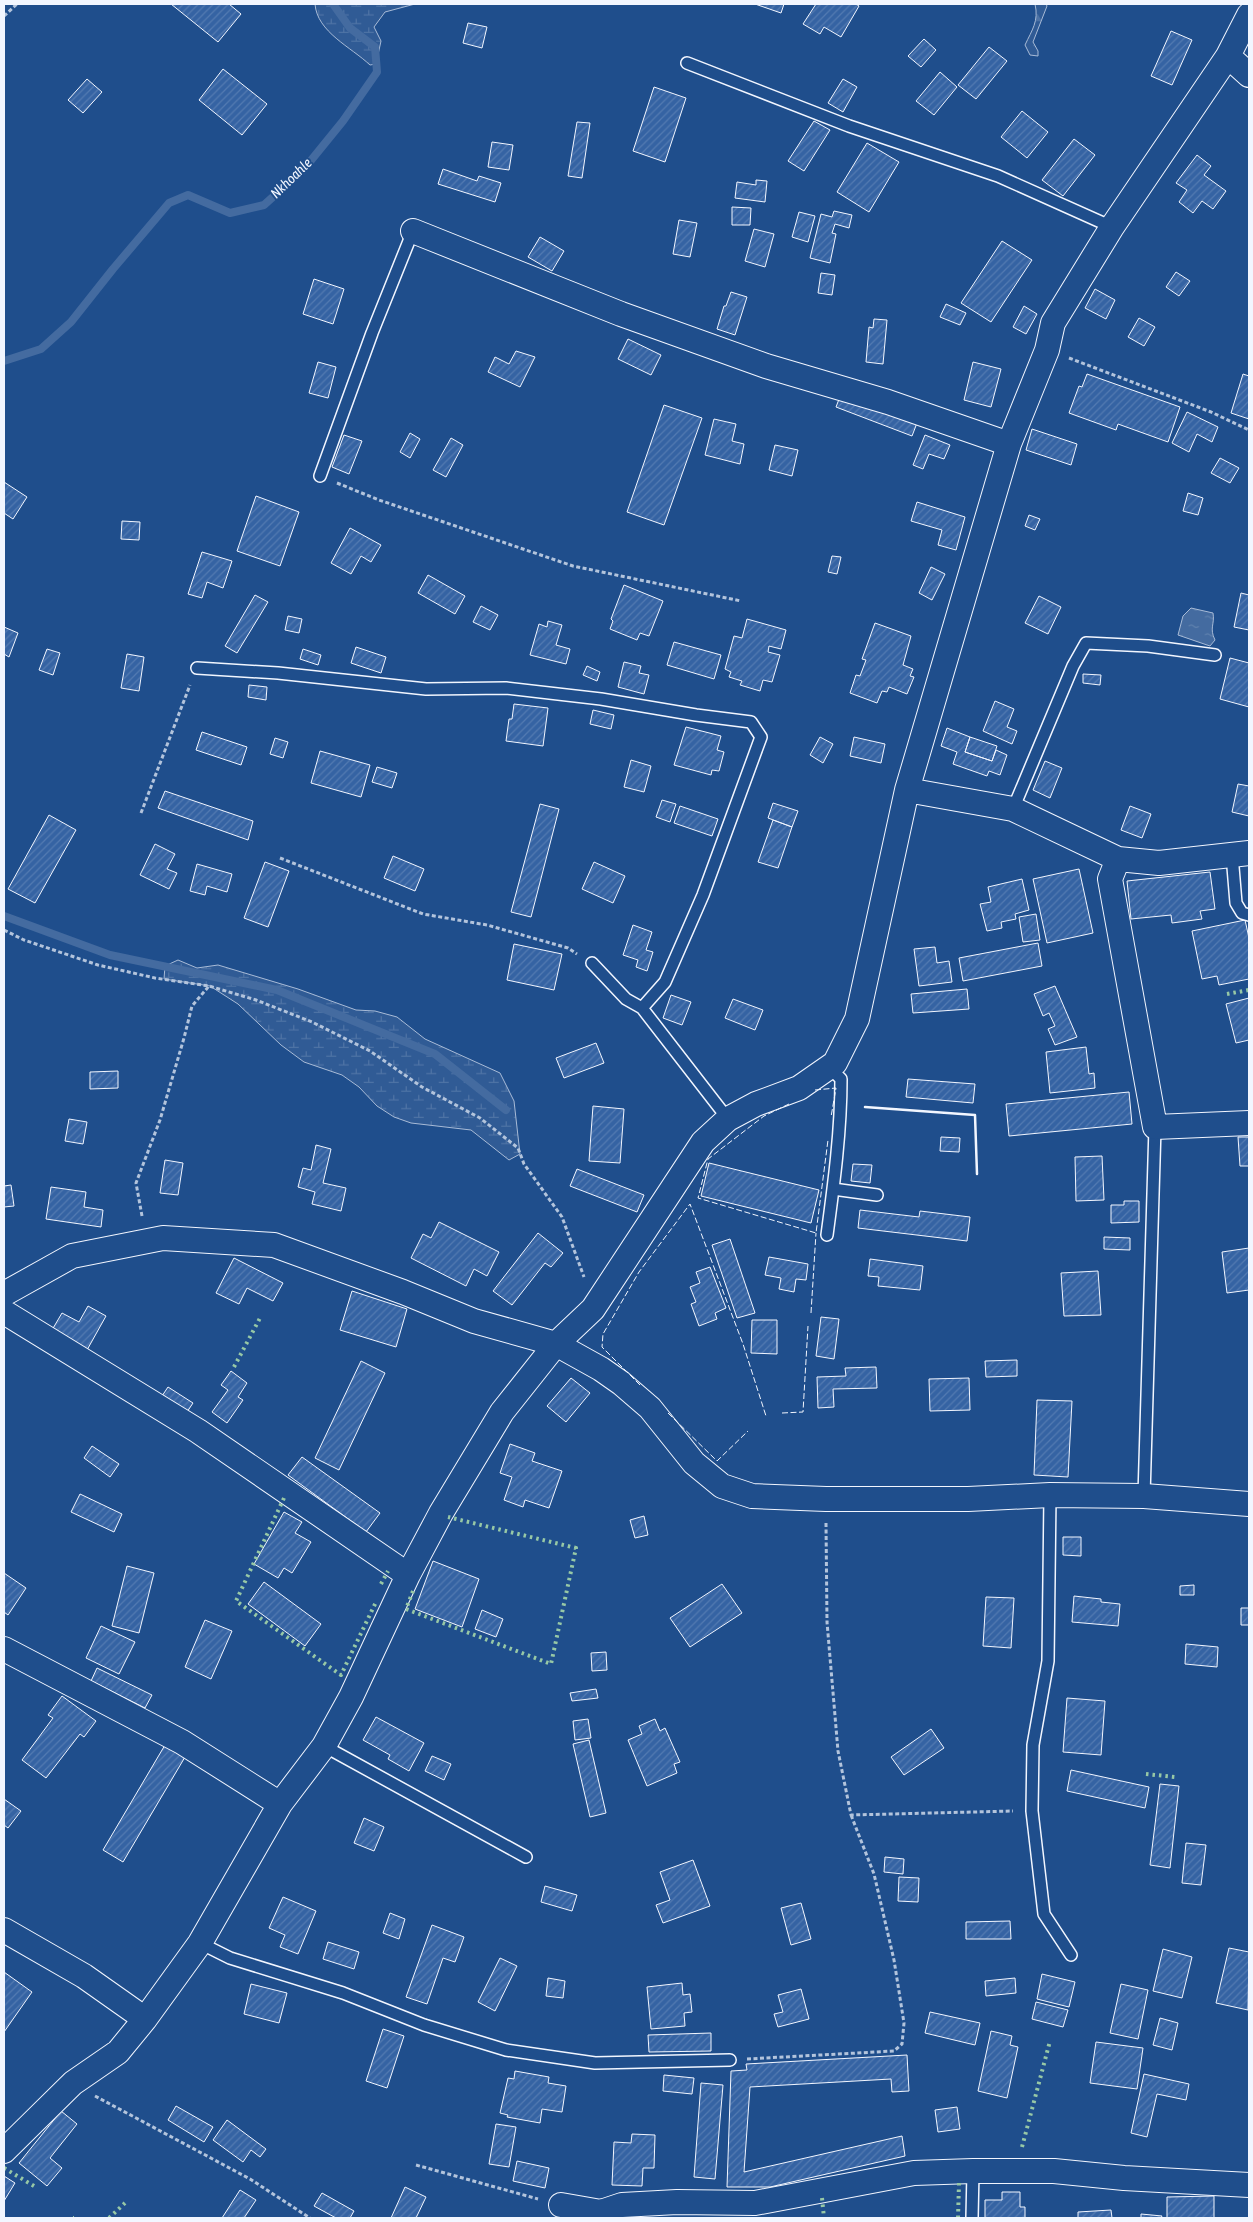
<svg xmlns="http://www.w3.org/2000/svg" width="1253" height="2222" font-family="'Asap Condensed',sans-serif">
  <defs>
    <pattern id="forest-firs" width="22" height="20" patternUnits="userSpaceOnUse" patternTransform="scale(1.25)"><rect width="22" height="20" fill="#305b95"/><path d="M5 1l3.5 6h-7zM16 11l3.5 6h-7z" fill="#4e73a5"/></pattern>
    <pattern id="wetland-marsh" width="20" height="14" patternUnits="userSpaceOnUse" patternTransform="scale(1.25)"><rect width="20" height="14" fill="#305b95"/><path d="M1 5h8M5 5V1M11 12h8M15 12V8" fill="none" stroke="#4e73a5"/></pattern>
    <pattern id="water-ripples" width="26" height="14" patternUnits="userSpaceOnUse" patternTransform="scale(1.25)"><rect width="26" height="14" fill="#446ba0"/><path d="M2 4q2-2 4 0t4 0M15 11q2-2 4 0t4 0" fill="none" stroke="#5f81ae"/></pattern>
    <pattern id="building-hatch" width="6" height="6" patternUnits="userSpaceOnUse" patternTransform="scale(1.25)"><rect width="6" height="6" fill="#3563a3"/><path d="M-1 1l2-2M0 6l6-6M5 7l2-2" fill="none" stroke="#537ab1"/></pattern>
  </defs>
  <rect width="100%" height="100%" fill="#1f4e8c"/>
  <path fill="url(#forest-firs)" stroke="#a8bbd7" d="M1035 4H1046L1047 6 1033 42 1038 51V56L1030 55 1025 45C1032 30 1039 21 1035 4Z"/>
  <path fill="url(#wetland-marsh)" stroke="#a8bbd7" d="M315 4H415L385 12 374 27 381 41 376 64 370 65C351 47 317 32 315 4Z
    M178 960 197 968 218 965 298 989 356 1010 375 1011 397 1017 425 1039 500 1073 514 1101 520 1154 509 1160 471 1130 411 1123 394 1117 377 1106 359 1087 342 1075 304 1062 281 1045 238 1004 210 986 164 979 165 966Z"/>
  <path fill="url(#water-ripples)" stroke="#a8bbd7" d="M1191 608 1213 613C1215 624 1209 628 1215 640L1210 646 1178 635 1183 616Z"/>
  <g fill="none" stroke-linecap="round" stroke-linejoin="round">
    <path stroke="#446ba0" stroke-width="8" d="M4 361 41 349 71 322 113 269 169 203 188 195 230 213 264 205 304 169 343 121 377 72 375 47 350 28 333 4
      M4 916 110 955 277 990 435 1054 506 1110"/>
  </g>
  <path fill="url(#building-hatch)" stroke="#f2f6ff" d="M171 4H229L241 14 218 42Z
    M755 4H784L781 13Z
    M816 4H856L859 6 841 37 824 27 820 34 803 24Z
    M468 23 487 27 482 48 463 43Z
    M1171 31 1192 40 1172 85 1151 76Z
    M924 39 936 50 921 67 908 56Z
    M989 47 1007 61 976 99 958 85Z
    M223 69 267 104 242 135 199 100Z
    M940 72 957 87 934 115 916 101Z
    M87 79 102 92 83 113 68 100Z
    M843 79 857 87 843 112 828 103Z
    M654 87 686 98 665 162 633 151Z
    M1022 111 1048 132 1027 158 1001 137Z
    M814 121 830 130 804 171 788 161Z
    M577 122 590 123 582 178 568 176Z
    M1074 139 1095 155 1063 196 1042 180Z
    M492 142 513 145 509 170 488 167Z
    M867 143 899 162 869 212 837 192Z
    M1197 155 1211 166 1204 175 1226 191 1213 209 1202 201 1193 213 1179 202 1187 190 1176 183Z
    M443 169 477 181 479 176 501 183 495 202 438 184Z
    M756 180 767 181 765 202 735 198 737 182 756 185Z
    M732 207 751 208 750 225H732Z
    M834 211 852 215 849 228 835 224 832 233 836 234 830 263 810 258 821 214 832 217Z
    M799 212 815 216 808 242 792 237Z
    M679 220 697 223 690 257 673 254Z
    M754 229 774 234 765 267 745 261Z
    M540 237 564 251 552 271 528 257Z
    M1002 241 1032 260 991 322 961 303Z
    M1176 272 1190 281 1179 296 1166 287Z
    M821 273 835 275 832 295 818 293Z
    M314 279 344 289 333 324 303 314Z
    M1095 289 1115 300 1106 319 1085 308Z
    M731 292 747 297 735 335 717 329 724 306H726Z
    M946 304 966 313 960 325 940 317Z
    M1024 306 1037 314 1026 334 1013 327Z
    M1139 318 1155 327 1144 346 1128 337Z
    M874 319 887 320 883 364 866 362 869 327 873 328Z
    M628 339 661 355 651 375 618 359Z
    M516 351 535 357 520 387 488 372 495 357 509 364Z
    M318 362 336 367 328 398 309 393Z
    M973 362 1001 369 991 407 964 400Z
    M1087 374 1180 407 1168 442 1118 424 1116 430 1069 413 1079 386 1082 387Z
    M1243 374 1249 376V419L1231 413Z
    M841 394 917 423 912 436 836 407Z
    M664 405 702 418 664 525 627 512Z
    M1187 412 1218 427 1212 442 1197 434 1189 452 1172 443Z
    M714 419 736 424 732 441 744 444 740 464 705 455Z
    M1032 429 1077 444 1071 465 1026 450Z
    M410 433 420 439 410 458 400 452Z
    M344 435 362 441 349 474 332 467Z
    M925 435 950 445 944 459 929 454 923 469 913 465Z
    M451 438 463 445 446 477 433 470Z
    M775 445 798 450 792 476 769 470Z
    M1220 458 1239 468 1230 483 1211 473Z
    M4 482 27 497 13 519 4 513Z
    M1188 493 1203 498 1198 515 1183 511Z
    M256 496 299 512 280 566 237 551Z
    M917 502 965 517 956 550 938 545 942 530 911 521Z
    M1029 515 1040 519 1035 530 1025 526Z
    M122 521 140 522 139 540 121 539Z
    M350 528 381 545 371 562 361 556 351 574 331 563Z
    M202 552 232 561 223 588 207 582 202 598 188 594Z
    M832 556 841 557 837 574 828 572Z
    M931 567 945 574 932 600 919 593Z
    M428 575 465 596 455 614 418 593Z
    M624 585 663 601 649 636 640 633 637 640 610 629 613 621 611 619Z
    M1241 593 1249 595V630L1234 627Z
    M255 595 268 602 237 653 225 646Z
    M1039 596 1061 607 1048 634 1025 623Z
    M481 606 498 615 490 630 473 622Z
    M288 616 302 619 299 633 285 630Z
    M747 619 786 630 781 649 769 646 768 652 780 655 772 682 763 680 760 691 740 685 742 681 729 677 731 672 725 669 734 636 742 638Z
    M548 621 562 625 556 645 570 649 566 664 530 655 539 624 547 627Z
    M875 623 911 636 903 665 913 669 910 676 914 677 907 694 889 687 887 692 882 691 877 703 850 693 856 675 860 676 866 660 862 659Z
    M4 627 18 633 9 657 4 654Z
    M674 642 721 655 714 679 667 665Z
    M356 647 386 657 381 673 351 663Z
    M47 649 60 653 53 675 39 670Z
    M303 649 321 655 318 665 300 659Z
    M127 654 144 657 139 691 121 688Z
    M1230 658 1249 663V707L1220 699Z
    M624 662 641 666 639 673 649 675 644 694 618 687Z
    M587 666 600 672 597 681 583 675Z
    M1083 674 1101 675 1100 685 1083 683Z
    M249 685 267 687 266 700 248 697Z
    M995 701 1014 709 1007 727 1017 731 1012 744 983 731Z
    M514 704 548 708 543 746 506 741 509 719H512Z
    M593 710 614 715 611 729 590 724Z
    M686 727 721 736 717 750 724 752 719 771 712 770 711 775 674 765Z
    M947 728 970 737 965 752 992 761 996 750 1007 755 1000 775 989 771 987 776 953 764 957 752 941 746Z
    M202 732 247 747 241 765 196 750Z
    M820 737 833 744 823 763 810 755Z
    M854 737 885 744 881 763 850 756Z
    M970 737 997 746 992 761 965 752Z
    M275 738 288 742 283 758 270 754Z
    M320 751 370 765 361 797 311 783Z
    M631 760 651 766 644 792 624 787Z
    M1045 761 1062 768 1050 798 1033 790Z
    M377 767 397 773 392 788 372 782Z
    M1238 784 1249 786V816L1232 812Z
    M165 791 253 821 248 840 158 808Z
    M662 800 676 804 670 822 656 817Z
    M773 803 798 811 792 827 768 818Z
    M540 804 559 809 531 917 511 912Z
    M680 806 718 819 712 836 674 823Z
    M1130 806 1151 814 1142 838 1121 830Z
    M49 815 76 830 35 903 8 889Z
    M773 820 792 827 778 868 758 862Z
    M155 844 175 854 167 869 177 873 169 889 140 875Z
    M393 856 424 869 415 891 384 878Z
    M265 862 289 871 268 927 244 918Z
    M594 862 625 876 613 903 582 889Z
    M197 864 232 874 227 892 207 886 205 895 190 891Z
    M1079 869 1093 933 1047 943 1033 879Z
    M1210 872 1215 909 1200 911 1202 919 1172 923 1171 915 1131 919 1127 881Z
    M1022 879 1029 910 1015 914 1016 919 1001 922 1002 928 987 931 980 904 991 902 988 887Z
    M1036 914 1040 940 1023 942 1019 917Z
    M1245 920 1249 938V979L1219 985 1217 976 1202 979 1192 931Z
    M633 925 652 932 646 950 653 952 647 971 636 967 638 960 623 955Z
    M1038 943 1042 966 963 981 959 958Z
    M514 944 562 954 554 990 507 980Z
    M935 947 937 963 949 961 952 982 919 986 914 949Z
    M1055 986 1077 1037 1055 1045 1048 1029 1055 1026 1049 1013 1043 1016 1034 994Z
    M967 989 969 1009 913 1013 911 994Z
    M671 995 691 1002 682 1025 663 1018Z
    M1249 998V1040L1236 1043 1226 1004Z
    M733 999 763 1010 755 1030 725 1018Z
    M596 1043 604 1063 564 1078 556 1058Z
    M1086 1047 1089 1074 1094 1073 1095 1088 1050 1093 1046 1052Z
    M118 1071V1088L90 1089V1072Z
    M908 1079 975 1084 973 1103 906 1097Z
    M1129 1092 1132 1124 1009 1136 1006 1104Z
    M593 1106 624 1109 620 1163 589 1161Z
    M69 1119 87 1122 83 1144 65 1141Z
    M941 1137 960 1138 959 1152 940 1151Z
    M1238 1137H1249V1166H1240Z
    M316 1145 331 1149 323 1183 346 1188 341 1211 312 1204 315 1192 298 1187 303 1168 311 1170Z
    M1102 1156 1104 1200 1076 1201 1075 1157Z
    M165 1160 183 1163 178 1195 160 1193Z
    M709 1163 819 1190 811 1223 701 1196Z
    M853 1164 872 1165 870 1183 851 1181Z
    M577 1169 644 1195 637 1212 570 1186Z
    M11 1185 14 1206 4 1207V1186Z
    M51 1187 86 1192 84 1207 103 1210 101 1227 46 1219Z
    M1124 1201H1139V1222L1111 1223V1205H1124Z
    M860 1210 919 1217 920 1211 970 1217 967 1241 858 1228Z
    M439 1222 499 1252 487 1276 474 1269 466 1286 411 1258 423 1234 431 1238Z
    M538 1233 563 1253 551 1267 545 1263 512 1305 493 1291Z
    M1104 1237 1130 1238V1250L1104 1249Z
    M730 1239 755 1313 737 1318 712 1245Z
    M1249 1248V1290L1227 1293 1222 1252Z
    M769 1257 808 1264 806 1280 796 1279 794 1292 779 1289 781 1278 765 1275Z
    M234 1258 283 1283 273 1301 247 1288 239 1304 216 1293Z
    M870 1259 923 1266 920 1290 878 1286 879 1277 868 1276Z
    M710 1267 726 1308 715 1313 717 1319 699 1326 691 1304 696 1302 690 1287 700 1283 696 1272Z
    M1098 1271 1101 1315 1064 1316 1061 1273Z
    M352 1291 407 1309 396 1347 340 1330Z
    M88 1306 106 1316 87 1350 52 1330 62 1313 79 1322Z
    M821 1317 839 1319 834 1359 816 1356Z
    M752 1320H777V1354L751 1353Z
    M1017 1360V1376L986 1377 985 1361Z
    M361 1361 385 1373 339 1470 315 1458Z
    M876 1367 877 1388 833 1389 834 1407 818 1408 817 1377 846 1376 845 1368Z
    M231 1371 247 1383 238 1397 243 1400 227 1423 212 1412 228 1390 221 1385Z
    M571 1378 590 1393 566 1422 547 1406Z
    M969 1378 970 1410 930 1411 929 1379Z
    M168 1387 193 1403 185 1415 160 1399Z
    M1037 1400 1072 1401 1068 1477 1034 1475Z
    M510 1444 535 1453 532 1461 562 1471 549 1508 525 1500 523 1507 504 1500 512 1477 500 1473Z
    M92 1446 119 1464 110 1477 84 1458Z
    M302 1457 380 1513 366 1532 288 1475Z
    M80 1494 122 1514 114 1532 71 1512Z
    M284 1512 302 1522 295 1533 311 1542 292 1573 284 1568 278 1578 254 1564Z
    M644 1516 648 1535 635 1538 630 1520Z
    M1063 1537H1081V1556L1063 1555Z
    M433 1561 479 1579 462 1627 415 1609Z
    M127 1566 154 1573 139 1633 112 1626Z
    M4 1573 26 1588 8 1615 4 1612Z
    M264 1582 321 1624 305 1646 248 1604Z
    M722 1584 742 1613 690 1647 670 1618Z
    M1194 1585V1595H1180V1586Z
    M1074 1596 1101 1599V1602L1120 1604 1118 1626 1072 1622Z
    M986 1597 1014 1598 1011 1648 983 1646Z
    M1241 1608H1249V1625H1241Z
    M482 1610 503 1619 496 1637 475 1629Z
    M205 1620 232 1631 211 1679 185 1667Z
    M101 1626 135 1642 119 1674 86 1658Z
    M1186 1644 1218 1647 1217 1667 1185 1664Z
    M606 1652 607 1670 592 1671 591 1653Z
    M97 1668 152 1695 145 1708 91 1681Z
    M596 1689 598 1698 572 1701 570 1693Z
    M62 1696 96 1721 84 1737 80 1734 46 1778 22 1760 53 1718 48 1715Z
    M1067 1698 1105 1701 1101 1755 1063 1752Z
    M376 1717 424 1743 409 1771 388 1759 390 1755 363 1740Z
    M588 1719 591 1738 575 1740 573 1721Z
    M655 1719 660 1731 665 1728 680 1762 674 1764 677 1773 647 1786 628 1740 642 1734 639 1726Z
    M931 1729 944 1748 904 1775 891 1757Z
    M589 1740 606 1813 590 1817 573 1744Z
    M165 1745 185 1757 123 1862 103 1850Z
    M432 1756 451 1764 444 1780 425 1771Z
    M1071 1770 1149 1787 1145 1808 1067 1791Z
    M1160 1784 1179 1786 1170 1868 1150 1865Z
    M4 1799 21 1811 8 1828 4 1825Z
    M364 1818 384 1827 374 1851 354 1843Z
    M1186 1843 1206 1845 1201 1885 1182 1883Z
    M885 1857 904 1859 903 1874 884 1872Z
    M693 1860 710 1906 663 1923 656 1905 670 1900 660 1872Z
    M899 1877 919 1878 918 1902 898 1901Z
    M545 1886 577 1895 572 1911 541 1902Z
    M283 1897 316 1911 298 1954 280 1947 285 1935 269 1928Z
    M801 1903 811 1939 791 1945 781 1908Z
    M390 1913 405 1919 399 1939 383 1933Z
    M1010 1921 1011 1939H966V1922Z
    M432 1925 464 1937 455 1962 443 1958 427 2004 406 1997Z
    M328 1942 359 1952 354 1969 323 1959Z
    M1229 1948 1249 1952 1248 2010 1216 2003Z
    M1163 1949 1192 1957 1182 1998 1153 1991Z
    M500 1958 517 1966 495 2011 478 2002Z
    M4 1972 32 1992 4 2032Z
    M1042 1974 1075 1982 1069 2007 1037 1999Z
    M548 1978 565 1981 563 1998 546 1996Z
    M1015 1978 1016 1993 986 1996 985 1981Z
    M682 1983 683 1995 690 1994 692 2012 684 2013 685 2026 651 2029 647 1987Z
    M251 1984 287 1993 279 2023 244 2014Z
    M1121 1984 1148 1990 1138 2039 1110 2033Z
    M801 1989 809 2019 778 2027 774 2014 783 2012 778 1995Z
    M1036 2002 1068 2010 1063 2027 1032 2019Z
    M930 2012 980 2023 975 2045 925 2033Z
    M1160 2018 1178 2023 1172 2050 1153 2045Z
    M383 2029 404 2036 387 2088 366 2081Z
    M991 2031 1012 2036 1010 2045 1018 2047 1007 2098 978 2091Z
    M711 2033V2051L649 2052 648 2035Z
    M1096 2042 1143 2048 1137 2089 1090 2083Z
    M907 2055 909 2091 892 2092 891 2079 750 2087 744 2172 902 2136 905 2156 770 2187H727L731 2071 747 2070 746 2064Z
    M515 2071 549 2077 548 2083 566 2086 562 2112 542 2109 540 2123 507 2117 508 2115 500 2113 508 2078 514 2079Z
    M1144 2074 1189 2084 1186 2100 1157 2094 1147 2137 1131 2133Z
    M664 2075 694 2078 692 2094 663 2091Z
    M701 2083 723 2085 715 2179 694 2177Z
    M176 2106 213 2127 204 2142 168 2120Z
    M957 2107 960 2129 938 2132 935 2110Z
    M61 2111 77 2124 50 2158 62 2168 47 2186 19 2163Z
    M227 2120 266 2149 260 2157 251 2150 243 2162 213 2140Z
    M496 2124 516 2127 509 2167 489 2164Z
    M632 2134 655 2135 654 2168H643L642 2186 612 2185 614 2142 631 2143Z
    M517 2161 549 2168 545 2188 513 2181Z
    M4 2176 15 2183 4 2201Z
    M405 2187 426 2197 416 2218H391Z
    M240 2190 256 2200 244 2218H222Z
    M1002 2192H1020V2207H1025V2218H985V2200H1002Z
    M322 2193 354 2211 350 2218H336L314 2206Z
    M1214 2196V2218H1167V2197Z
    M1111 2210 1112 2218H1078V2212Z
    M1141 2214 1162 2216 1161 2218H1141Z"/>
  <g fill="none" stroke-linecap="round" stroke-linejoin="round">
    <g stroke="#f2f6ff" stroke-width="14">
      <path id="service" d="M687 63 849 126 998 176 1112 227
        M320 476 372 333 413 231
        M197 668 278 673 426 689 506 688 601 699 696 715 751 722 761 737 703 895 665 982 642 1008
        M1013 809 1073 666 1086 643 1148 646 1215 655
        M1232 855 1236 903 1242 913 1249 915
        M592 963 626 999 642 1008 728 1119
        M833 1189 877 1195
        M827 1235C834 1183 841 1131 841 1079L829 1067
        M1050 1495 1048 1661 1033 1745 1032 1811 1044 1914 1071 1955
        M1144 1496 1155 1127
        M324 1746 526 1857
        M200 1943 230 1958 343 1993 424 2025 506 2050 595 2063 730 2060
        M972 2218 973 2171"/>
    </g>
    <g stroke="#f2f6ff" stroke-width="26">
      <path id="minor" d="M1228 56 1249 75
        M413 231 621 314 766 366 888 402 1009 444
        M907 790 1013 809 1118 859 1159 863 1249 853
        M1118 859 1110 879 1155 1127 1249 1123
        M4 1294 72 1256 163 1238 274 1245 403 1292 474 1321 556 1344 601 1369 621 1383 650 1408 694 1463 722 1486 752 1496 826 1499H968L1050 1495 1144 1496 1249 1504
        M4 1312 198 1431 408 1575
        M4 1649 182 1742 280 1804
        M4 1930 84 1976 145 2019
        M4 2151 73 2083 118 2052 145 2019 200 1943 280 1804 324 1746 351 1697 408 1575 441 1513 502 1412 556 1344 593 1309 703 1142 728 1119 756 1104 799 1088 835 1063 857 1019 907 790 1009 444 1047 350 1053 323 1112 227 1228 56 1249 15
        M561 2205 601 2212 622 2205 677 2202 755 2203 914 2173 973 2171H1054L1124 2178 1249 2185"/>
    </g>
    <path stroke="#b3c4dc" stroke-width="3" stroke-dasharray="4 2.5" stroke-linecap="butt" d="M4 16 17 4
      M1069 358 1211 412 1249 430
      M337 483 379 500 573 566 741 601
      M141 813 190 685
      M280 858 423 914 487 925 568 948 577 954
      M4 930 24 940 98 965 155 978 209 986 256 1000 312 1022 370 1051 422 1087 480 1118 518 1148 524 1164 562 1217 584 1277
      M142 1216 136 1183 160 1120 184 1038 192 1006 209 986
      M826 1523 827 1622 838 1751 851 1815 1013 1811
      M747 2059 894 2051 902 2044 904 2023 894 1960 874 1874 851 1815
      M95 2096 250 2179 310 2218
      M416 2165 538 2199"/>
    <use href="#service" stroke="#1f4e8c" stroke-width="11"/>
    <use href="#minor" stroke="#1f4e8c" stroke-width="24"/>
    <path stroke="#97c8a6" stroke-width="4" stroke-dasharray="2.5 4" stroke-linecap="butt" d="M1227 994 1249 990
      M234 1367 260 1318
      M284 1498 236 1601 341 1675 376 1602
      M381 1584 388 1571
      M413 1591 406 1609 551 1664 576 1548 448 1517
      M1146 1774 1175 1777
      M1022 2147 1050 2041
      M4 2168 34 2186
      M822 2198 824 2218
      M73 2218H74
      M109 2218 125 2203
      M958 2218 959 2183"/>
    <path stroke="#f2f6ff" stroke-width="1" stroke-dasharray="6 2.5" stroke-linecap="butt" d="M815 1090 836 1088 831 1117
      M789 1104 764 1116 708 1159 698 1198 816 1233 828 1140
      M811 1313 816 1233
      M640 1385 602 1347 603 1334 639 1272 690 1204 743 1344 766 1416
      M668 1413 717 1461 748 1431
      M782 1413 803 1412 808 1326"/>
    <path stroke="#f2f6ff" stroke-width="2.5" d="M865 1107 975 1115 977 1174"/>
  </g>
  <g text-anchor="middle" stroke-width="4" stroke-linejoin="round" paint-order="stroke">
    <g font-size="14" font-style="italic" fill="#f2f6ff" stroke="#1f4e8c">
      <text transform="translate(291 178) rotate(-44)" y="5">Nkhoahle</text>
    </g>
  </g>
  <rect width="1253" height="2222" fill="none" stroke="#f2f6ff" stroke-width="10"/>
</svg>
